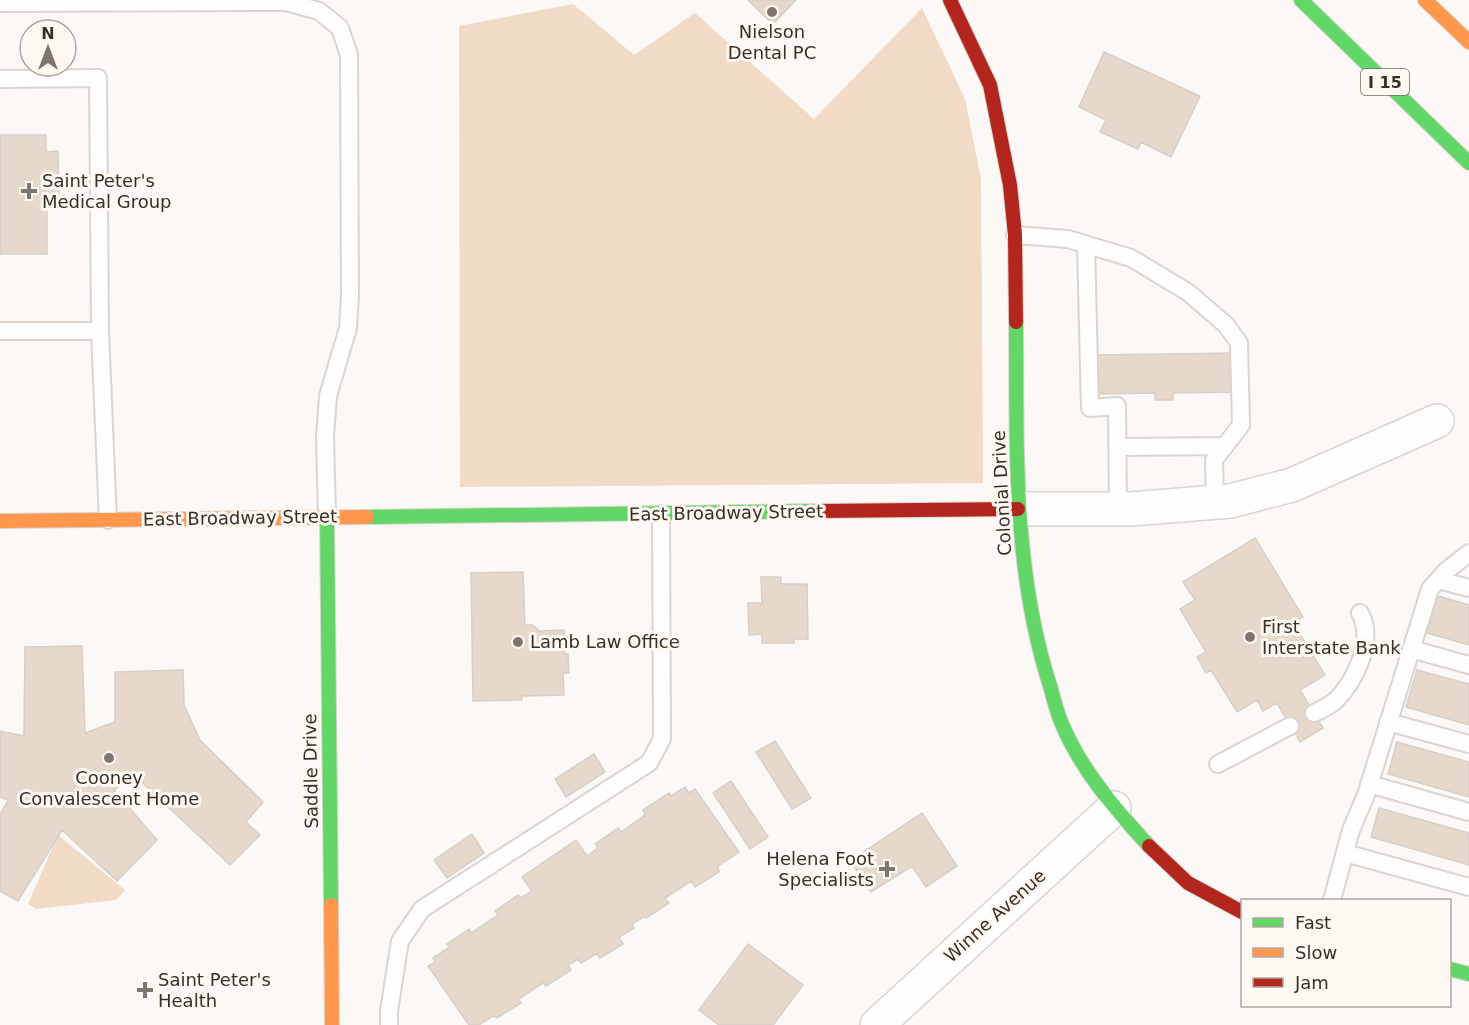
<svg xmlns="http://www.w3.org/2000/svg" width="1469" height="1025" font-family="'DejaVu Sans',sans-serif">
  <rect width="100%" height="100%" fill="#fbf8f6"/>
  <path fill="#f1dac6" d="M573 4 634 55 695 13 814 119 922 8 965 99 981 179 983 483 460 487 459 26Z
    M58 835 125 890 116 900 37 909 28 904Z"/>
  <path fill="#e6d9cc" stroke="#d6cfc9" stroke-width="1.5" d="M748 0H796L773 24Z
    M1104 52 1200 96 1171 157 1141 142 1138 149 1100 132 1106 120 1079 107Z
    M0 135H46V152L58 151 59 196 47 197V254H0Z
    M1235 353 1236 392 1173 393V400H1155V393L1099 394 1098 355Z
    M1255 538 1303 617 1293 623 1325 675 1300 690 1323 728 1300 742 1277 703 1263 711 1257 700 1237 712 1211 670 1206 673 1197 657 1206 652 1180 609 1195 600 1183 582Z
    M523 572 525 625H533L539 631 564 630 565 654H568L569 673H563L564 695 522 696V700L473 701 471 573Z
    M761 577H781V584H807L808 639H794V643H762V634L749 635 748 603H762Z
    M1438 596 1469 605V645L1427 633Z
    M82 646 85 733 115 722V672L183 670 184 705 200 740 263 802 246 822 260 835 230 865 135 776 114 790 157 840 117 881 62 830 18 901 0 891V815L8 800 0 797V731L24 736 25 647Z
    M1417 670 1469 684V725L1406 707Z
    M775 741 811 798 792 809 756 752Z
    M1397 742 1469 762V797L1388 774Z
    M594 754 605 772 566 797 555 779Z
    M731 781 768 837 750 849 713 793Z
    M685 787 689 793 695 789 739 852 718 866 719 872 695 887 691 881 665 898 669 903 646 918 643 917 632 924 634 928 619 937 623 944 600 958 597 953 581 963 578 959 568 965 571 970 546 986 543 983 519 999 521 1003 497 1018 493 1016 479 1025H469L428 966 435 962 433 958 450 947 447 944 469 929 471 933 498 915 495 911 518 895 521 898 532 891 522 877 576 840 587 856 598 848 595 844 618 828 621 832 645 815 643 810 669 793 671 796Z
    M1379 808 1469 833V865L1371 837Z
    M922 813 957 866 926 887 912 866 871 892 850 861Z
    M472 834 484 853 447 878 434 860Z
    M748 944 803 985 773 1025H719L699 1010Z"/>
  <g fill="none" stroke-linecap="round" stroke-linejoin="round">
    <g stroke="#dbd4cf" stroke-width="20">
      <path id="lane" d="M0 3 286 2 319 11 340 28 349 55 350 296 348 328 328 396 325 437 327 517
        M0 79 98 78 100 331
        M1015 235 1068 239 1131 258 1189 293 1226 325 1239 343 1241 425 1214 460 1215 502
        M1086 245 1090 408 1117 406 1118 509
        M0 331H100L108 520
        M1118 447 1224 446
        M1438 580 1469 588
        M1411 649 1469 665
        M1314 713C1321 710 1329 706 1335 701 1355 682 1375 640 1360 613
        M1388 722 1469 744
        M1218 764 1290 726
        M1369 784 1469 812
        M1345 853 1469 887
        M1332 900 1351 830 1366 795 1430 589 1446 571 1469 553
        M389 1025V1011L400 941 422 909 649 763 662 739 661 514"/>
    </g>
    <g stroke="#dbd4cf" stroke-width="36">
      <path id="street" d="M1018 509H1131L1230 501 1292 485 1437 421
        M877 1025 1114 808"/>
    </g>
    <g stroke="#dbd4cf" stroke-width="16">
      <path id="fast" d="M1301 0 1469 163
        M1016 322C1017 446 1012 570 1051 689 1054 700 1057 713 1062 724 1081 770 1116 810 1149 846
        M327 517 331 905
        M367 517 819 511
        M1450 969 1469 974"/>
    </g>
    <g stroke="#dbd4cf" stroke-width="16">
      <path id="slow" d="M1425 0 1469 42
        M0 521 367 517
        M331 905 332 1025"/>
    </g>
    <g stroke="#dbd4cf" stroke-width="16">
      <path id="jam" d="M950 0 990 85 1010 185 1015 235 1016 322
        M819 511 1018 509
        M1149 846 1188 883 1242 912"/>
    </g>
    <use href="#lane" stroke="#fefefe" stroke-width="16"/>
    <use href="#street" stroke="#fefefe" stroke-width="33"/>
    <use href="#fast" stroke="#63d668" stroke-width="14"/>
    <use href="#slow" stroke="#ff974d" stroke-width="14"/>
    <use href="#jam" stroke="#b3261e" stroke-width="14"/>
  </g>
  <g fill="#7e756f" stroke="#fef8f3" stroke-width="2">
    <circle cx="772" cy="12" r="6"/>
    <path d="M26 182h6v6h6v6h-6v6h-6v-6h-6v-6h6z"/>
    <circle cx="1250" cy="637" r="6"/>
    <circle cx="518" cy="642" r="6"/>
    <circle cx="109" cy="758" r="6"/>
    <path d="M884 860h6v6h6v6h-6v6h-6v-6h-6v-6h6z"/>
    <path d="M142 981h6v6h6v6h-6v6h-6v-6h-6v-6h6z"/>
  </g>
  <g text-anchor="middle" stroke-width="6" stroke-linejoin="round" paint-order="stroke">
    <rect fill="#fef8f3" stroke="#756b64" stroke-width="1.5" x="1361" y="69" width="48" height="26" rx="4.5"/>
    <g font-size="16" font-weight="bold" fill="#3a2f26">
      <text x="1385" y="88">I 15</text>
    </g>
    <g font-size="18" fill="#3a2f26" stroke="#fef8f3" text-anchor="start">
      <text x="772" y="38" text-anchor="middle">Nielson<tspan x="772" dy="21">Dental PC</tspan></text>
      <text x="42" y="187">Saint Peter's<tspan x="42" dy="21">Medical Group</tspan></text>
      <text x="1262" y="633">First<tspan x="1262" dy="21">Interstate Bank</tspan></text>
      <text x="530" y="648">Lamb Law Office</text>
      <text x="109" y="784" text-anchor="middle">Cooney<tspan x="109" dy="21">Convalescent Home</tspan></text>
      <text x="874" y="865" text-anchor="end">Helena Foot<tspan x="874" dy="21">Specialists</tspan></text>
      <text x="158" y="986">Saint Peter's<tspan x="158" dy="21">Health</tspan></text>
    </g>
    <g font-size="18" fill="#3a2f26" stroke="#fef8f3">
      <text transform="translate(1002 493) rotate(-93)" y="6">Colonial Drive</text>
      <text transform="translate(726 513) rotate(-1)" y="6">East Broadway Street</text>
      <text transform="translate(240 518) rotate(-1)" y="6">East Broadway Street</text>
      <text transform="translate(311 771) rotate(-91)" y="6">Saddle Drive</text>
      <text transform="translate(995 916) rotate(-42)" y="6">Winne Avenue</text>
    </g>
  </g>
  <rect x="1241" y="899" width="210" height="108" fill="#fef8f3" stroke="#b0a8a1" stroke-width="1.5"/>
  <rect x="1253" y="918" width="30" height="9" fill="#63d668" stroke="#b0a8a1" stroke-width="1.5"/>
  <text x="1295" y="929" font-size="18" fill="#3a2f26">Fast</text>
  <rect x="1253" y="948" width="30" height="9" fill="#ff974d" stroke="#b0a8a1" stroke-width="1.5"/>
  <text x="1295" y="959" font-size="18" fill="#3a2f26">Slow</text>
  <rect x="1253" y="978" width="30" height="9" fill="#b3261e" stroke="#b0a8a1" stroke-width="1.5"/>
  <text x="1295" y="989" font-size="18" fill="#3a2f26">Jam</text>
  <g transform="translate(48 48)"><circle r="28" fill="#fef8f3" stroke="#b0a8a1" stroke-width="1.5"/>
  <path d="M0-4.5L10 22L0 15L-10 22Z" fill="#7e756f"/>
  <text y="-9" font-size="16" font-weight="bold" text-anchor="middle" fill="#3a2f26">N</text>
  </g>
</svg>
